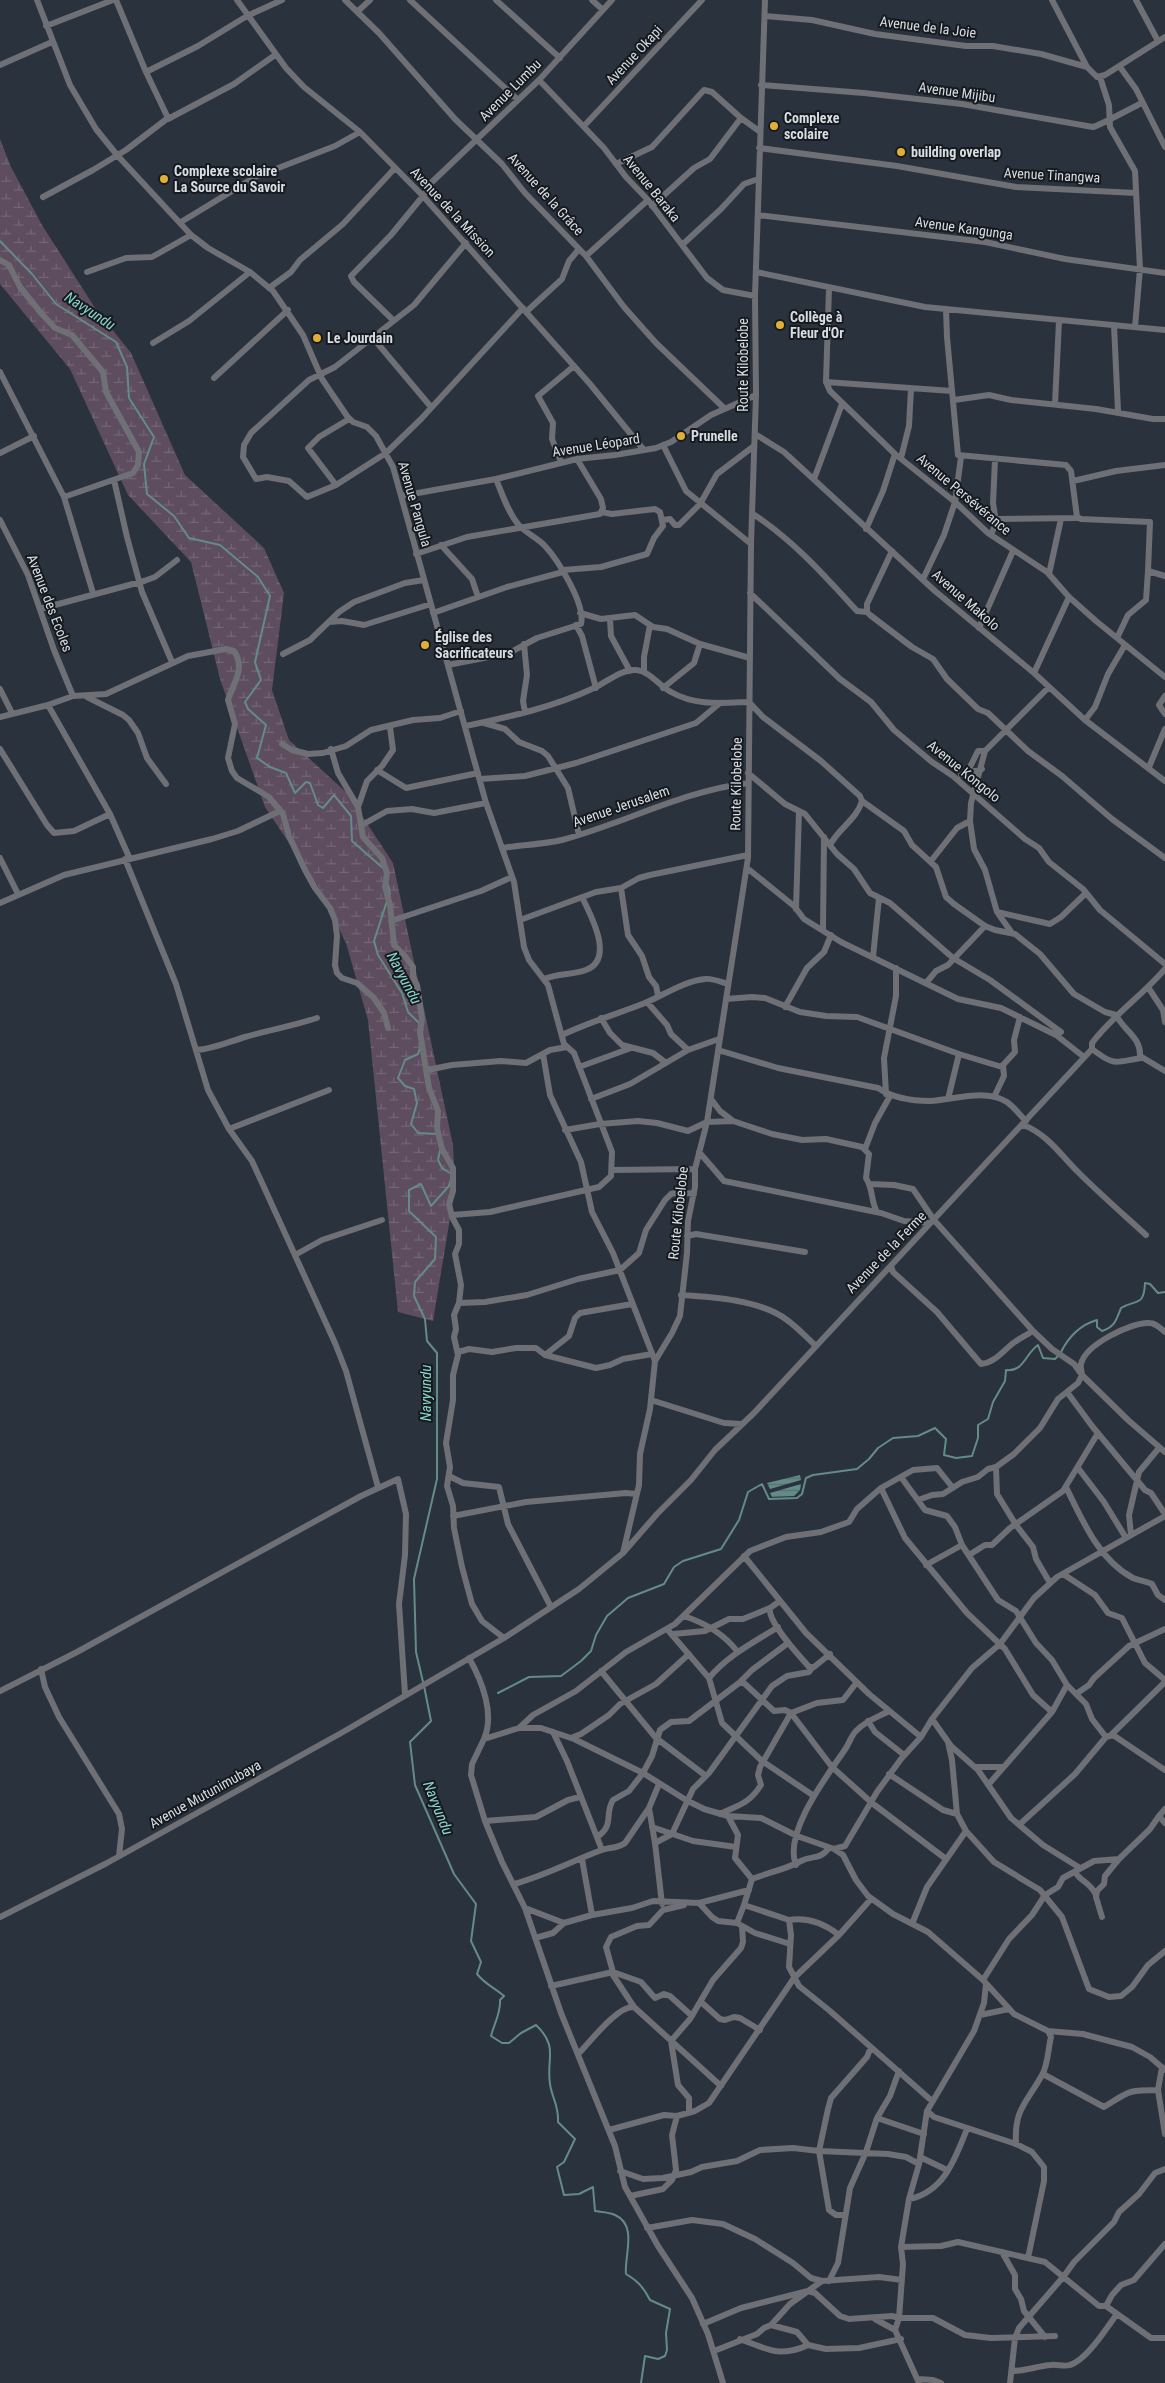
<svg xmlns="http://www.w3.org/2000/svg" width="1165" height="2383" font-family="'Roboto Condensed',sans-serif">
  <defs>
    <pattern id="wetland-marsh" width="20" height="14" patternUnits="userSpaceOnUse" patternTransform="scale(1.25)"><rect width="20" height="14" fill="#5d4d5f"/><path d="M1 5h8M5 5V1M11 12h8M15 12V8" fill="none" stroke="#746676"/></pattern>
    <pattern id="water-rules" width="6" height="5" patternUnits="userSpaceOnUse" patternTransform="scale(1.25)"><rect width="6" height="5" fill="#638c87"/><path d="M0 2.5h6" fill="none" stroke="#577270"/></pattern>
  </defs>
  <rect width="100%" height="100%" fill="#2a323d"/>
  <path fill="url(#wetland-marsh)" d="M0 139 11 167 42 225 95 308 131 353 185 475 264 548 284 593 272 690 289 740 347 793 393 863 453 1145 455 1188 433 1321 398 1312 368 1020 346 943 319 888 265 807 220 679 191 562 128 495 70 369 0 284Z"/>
  <path fill="url(#water-rules)" d="M800 1475 801 1480 770 1489 767 1483Z
    M801 1484 800 1490 794 1496 772 1497 770 1493Z"/>
  <g fill="none" stroke-linecap="round" stroke-linejoin="round">
    <path stroke="#638c87" stroke-width="2" d="M0 241 32 274 56 304 116 342 127 367 129 398 154 437 144 464 147 494 174 516 189 538 220 545 258 577 270 596 255 662 261 680 245 702 248 709 266 725 257 758 270 767 286 773 295 793 306 782 310 783 318 805 323 808 334 795 351 816 352 841 383 868
      M388 885 390 894
      M387 901 374 941 378 955 402 993 408 1012 419 1023
      M420 1048 418 1054 405 1060 398 1078 405 1086 414 1089 417 1103 411 1124 418 1133 437 1134
      M440 1151 438 1160 442 1168 450 1173
      M1061 1352C1069 1336 1080 1325 1097 1320V1327L1102 1331C1115 1327 1116 1320 1121 1308 1136 1299 1144 1307 1145 1283L1150 1284 1158 1293 1165 1292
      M423 1682 416 1652 414 1579 437 1479V1353L427 1341 425 1319 414 1296 415 1282 435 1259 436 1237 409 1211V1190L421 1184 431 1206 449 1186 451 1179
      M424 1686 431 1721 410 1742 415 1785 454 1874 476 1904 471 1941 481 1962 477 1974C487 1986 494 1987 504 1996L500 2000C501 2013 494 2024 491 2036L502 2043H509L521 2033 536 2025C559 2047 546 2058 550 2084 552 2098 559 2106 558 2122L575 2139 564 2162 557 2167 564 2195 579 2194 593 2187 595 2211C601 2212 609 2212 615 2215 638 2225 624 2256 626 2274 638 2281 644 2288 650 2300L670 2309 666 2333 667 2350 665 2356 658 2359 645 2356 641 2383
      M498 1693 529 1677 561 1676 581 1661 591 1651 596 1635 607 1616 628 1598 664 1584 674 1567 683 1561 721 1549 739 1520 748 1492 762 1484 769 1499 797 1498 802 1494 806 1478 813 1475 857 1469 869 1459 878 1448 893 1438 918 1436 935 1428 946 1439 944 1455 956 1458 972 1456 978 1438V1425L988 1419 993 1402 1005 1381 1006 1370C1024 1372 1025 1354 1038 1345L1043 1358 1055 1359 1058 1356"/>
    <path stroke="#6f6f76" stroke-width="6" d="M37 0 70 85 96 129 117 155 191 235 208 248 250 272 273 291 303 335 322 379 347 416 353 422 367 427 376 436 393 467 486 803 514 882 524 947 529 960 548 985 564 1044 574 1053 612 1152 611 1176 599 1187 490 1212 452 1215
      M237 0 286 68 304 87 360 132 423 196 590 384 643 449
      M345 0 379 33 455 119 502 164 525 193 586 256 624 307 656 343 724 408
      M410 0 518 100
      M496 0 560 58
      M592 0 603 10
      M1052 0 1087 67 1097 77 1105 75 1165 37
      M1136 0 1158 41
      M357 12 370 0
      M765 16 812 20 875 34 966 46H993L1041 54 1087 67
      M46 26 113 0
      M0 65 52 42
      M1120 67 1136 89 1165 147
      M146 72 198 46 247 16 282 0
      M1100 77 1109 105 1110 127 1135 171 1140 269 1135 327
      M539 80 604 148 626 177 648 200 707 278 723 290 755 296
      M761 85 864 93 962 104 1093 127C1099 126 1133 107 1142 103
      M168 119 234 84 275 55
      M584 126 702 0
      M759 148 897 166 1016 187 1136 193
      M616 164 652 147 704 90 712 92 741 118
      M43 197 93 170 126 150 168 118 146 72 116 0
      M652 206 694 168 710 159 741 118 759 131
      M758 215 985 242 1065 259 1165 273
      M181 222 255 177 335 146 360 132
      M466 243 414 305 335 367 309 380 251 433 244 445 243 457 256 479 267 477 289 481 307 497 336 485 386 453 421 419 523 308
      M682 245 721 209 744 184 758 179
      M586 256 648 200
      M0 260 9 265 20 287 41 313 55 328 72 335 103 372 106 392 139 452 138 465 133 473 64 497
      M87 272 126 258 152 257 191 235
      M756 272 925 307 1165 330
      M269 288 291 272 300 260 343 224 395 168
      M829 288 826 382 830 391 895 454 955 502 988 533 1047 572 1069 597 1096 621 1165 677
      M946 310 947 337 958 455 1066 465 1071 471 1077 517 1081 519 1150 522 1148 571 1165 576
      M526 312 562 279 569 261 579 249
      M393 320 354 282 351 276 391 235 423 196 432 182 539 80 612 0
      M1114 325 1118 411
      M373 338 431 407
      M153 343 189 321 250 272
      M0 372 64 497 93 593
      M214 378 288 310
      M826 382 952 391
      M954 400 989 395 1011 400 1096 409 1153 419H1165
      M1055 404 1059 321
      M755 434 784 452 935 591 1034 673 1085 720 1165 781
      M663 445 686 491 751 544
      M0 453 34 436
      M901 458 909 426 911 389
      M561 462 552 439 553 423 538 396 574 366
      M814 479 842 404
      M114 480 127 537 142 592 172 662
      M1073 481 1116 471 1165 465
      M336 485 308 448 319 437 349 419
      M401 496 496 479 577 459 615 455 656 448 671 442 711 415 756 395
      M753 514C793 540 825 576 857 611L867 612
      M995 519 1078 518
      M0 520 28 575 54 650 73 696
      M663 520 670 519 675 525H679L700 504 717 474 754 446
      M866 529 883 491 895 454
      M991 535 996 522 993 503 995 460
      M441 545 472 579 478 597
      M892 551 867 604V612L870 615 912 647 933 659 947 679 978 709 988 713 1028 751 1062 776 1112 819 1165 858
      M416 554 467 537 600 514 603 508 601 499 577 459
      M563 570 601 567 647 554 654 538 663 526 660 512 655 509 612 514 601 512
      M1049 574 1061 519
      M923 579 944 535 955 502 961 457
      M750 593 840 679 871 702 894 730 932 762 953 776 1025 839 1039 848 1049 862 1083 889 1100 910 1165 964
      M40 609 144 581 155 577 177 560
      M433 613 507 587 563 572
      M580 613 601 619 635 615 653 627 667 629 700 644 750 658
      M610 619 611 636 630 671
      M329 622 342 621 364 625 431 604
      M576 625 582 636 596 688
      M979 628 1013 551
      M1117 638 1128 615 1146 600 1148 571
      M524 644 527 675 523 701 525 712
      M283 654 310 640 339 612 354 602 405 583 424 580
      M448 665 509 653 537 638 581 624C586 605 558 560 545 546 537 537 525 533 518 524 508 512 502 494 496 479
      M644 672V657L650 625
      M1034 673 1069 597
      M663 688 694 663 700 644
      M0 689 12 713
      M1165 696 1159 705 1165 714
      M87 697 123 715 129 720 138 733 147 758 166 784
      M48 705 110 814 129 857
      M0 717 48 705 73 696 106 694 188 656 226 649 234 651C246 668 233 684 228 700L235 724 228 758 232 771 237 778 269 797 283 814 289 836 305 870 315 888 330 908 335 920 337 936 335 965 337 973 342 978 357 983 374 998 384 1013 388 1028
      M1085 720 1095 707 1108 674 1125 645
      M484 723 505 729 519 742 542 751 548 756 568 788 579 835
      M466 726C509 717 554 707 594 688 607 682 621 669 636 670 650 671 659 686 671 692 695 706 722 703 749 702L763 717 821 761 860 796 862 801C857 819 838 829 830 845
      M282 744 292 750 308 754 323 753 346 746 371 730 413 720 440 718 461 711
      M0 749 47 825 54 833 74 831 110 814
      M331 749 338 773 358 807 363 837 382 858 387 873 385 887 390 905 394 945 404 955 413 967V977L417 985 422 1019 420 1032 429 1088 438 1111 437 1128 442 1149 453 1168V1191L449 1204 452 1217 459 1230V1244L455 1254 461 1285 459 1303 454 1315 456 1329 454 1337 458 1355 453 1375V1400L446 1443 450 1467 447 1486 453 1506 454 1528 462 1567 472 1604 482 1621 504 1638
      M1149 767 1165 729
      M377 770 406 788 478 773
      M748 773 785 804 805 814 837 854 854 869 870 893 890 903 953 958 990 980 1061 1032
      M963 774 970 767 978 751H985
      M961 775 982 769
      M480 779 525 776 576 763 696 723 720 703
      M862 801 904 831 912 845 936 867 946 897 954 904 985 926 995 930 1015 934 1040 954 1074 994 1105 1012 1116 1015C1124 1031 1141 1037 1140 1056L1165 1071
      M358 807 367 781 382 766 393 750 390 727
      M362 825 387 811 412 809 434 813 486 803
      M502 848C520 845 546 844 562 840 625 823 683 791 748 783
      M0 858 18 894
      M125 859 176 984 208 1090 229 1129 252 1161 335 1343 346 1371 378 1487
      M931 861 957 828 970 821
      M747 868 794 906 804 919 841 942 958 999 1001 1008 1056 1035 1084 1057
      M621 888 628 935 642 956 649 977 656 986 658 995
      M0 903 64 875 212 839 238 831 280 811
      M796 909 799 811
      M997 912 1050 924 1061 917 1086 893
      M520 920 596 892 621 888 639 878 650 875 748 855
      M391 921 481 891 512 877
      M823 929 824 837
      M1012 933 997 912 985 870 974 849 970 821 971 803 985 751 1048 688
      M873 957 879 898
      M544 979C559 973 573 975 586 970 615 959 591 916 582 897
      M926 983 936 971 948 965 985 926
      M1148 987 1163 1010 1165 1022
      M726 999 752 997 765 998 800 1012 826 1016 857 1017 959 1054 948 1099
      M647 1002 667 1025 671 1034 688 1050
      M785 1007 807 968 824 952 831 935
      M601 1018 610 1033 622 1045 653 1053 666 1063
      M562 1035C589 1022 617 1014 645 1003 664 995 684 981 705 979 712 978 721 982 728 984
      M1092 1049C1115 1067 1115 1062 1141 1058
      M196 1050C214 1049 228 1042 245 1037 269 1030 293 1026 317 1018
      M718 1050 778 1068 878 1088C893 1098 913 1101 930 1101 954 1100 984 1088 1007 1102 1014 1107 1020 1115 1026 1121
      M543 1054 550 1095 581 1162 592 1212 613 1253 655 1361
      M959 1054 1002 1067
      M579 1067 631 1048
      M427 1070 452 1065 501 1061 526 1063 550 1050 567 1047
      M886 1094 884 1058 896 996V968
      M994 1097 1004 1076 1003 1065 1015 1052 1014 1040 1020 1017
      M591 1099 630 1084 688 1050 719 1039
      M711 1099 720 1111 733 1121
      M1023 1125C1046 1133 1061 1155 1078 1172 1100 1194 1123 1214 1146 1235
      M229 1129 329 1090
      M565 1130 600 1124 638 1121 657 1123 688 1131 707 1122 733 1121 772 1134 802 1140 826 1139 862 1147 869 1154 866 1178C874 1191 870 1199 877 1212
      M865 1149 875 1123 890 1096
      M699 1152 724 1181 881 1213 904 1221 930 1223
      M612 1170 695 1169
      M870 1184 894 1185 913 1189 934 1220 1033 1331 1052 1349 1074 1364 1082 1375 1128 1420 1165 1452
      M687 1236 696 1234 805 1252
      M295 1255 322 1240 382 1220
      M891 1266 893 1272 937 1312 981 1364C994 1363 1002 1352 1012 1344 1018 1339 1026 1335 1033 1331
      M681 1295C713 1297 761 1300 787 1320 797 1327 806 1337 816 1346
      M459 1303 485 1302 527 1295 578 1279 620 1270 639 1253 646 1230 665 1200 671 1194 679 1192 694 1194
      M458 1352 469 1349 492 1352 516 1348H536L545 1355 596 1368 610 1365 623 1359 652 1354
      M545 1355 569 1336 575 1318 580 1313 632 1304
      M1067 1392 1092 1426 1145 1490 1151 1493 1165 1514
      M651 1400 724 1423 742 1424
      M1078 1468 1104 1502 1126 1538
      M449 1476 463 1483 499 1487 508 1524 551 1607
      M901 1477 925 1510 947 1516 955 1527 962 1545 994 1594 998 1600 1016 1611 1036 1643 1052 1660 1067 1685 1086 1704 1092 1719 1106 1737 1113 1735 1165 1770
      M1066 1487C1082 1520 1099 1560 1133 1578 1140 1581 1146 1581 1152 1584L1158 1595 1165 1600
      M881 1488 905 1538 967 1613 1005 1649 1033 1695 1052 1712
      M918 1500 932 1495 943 1494 962 1482 978 1477 988 1469 996 1467
      M453 1516 526 1502 626 1493 637 1494
      M1131 1535 1129 1515 1139 1472 1159 1448
      M623 1553 639 1485 640 1454 650 1409 655 1361 672 1333 680 1316 687 1253 688 1221 695 1187V1169L707 1122 748 858 751 544 756 395 755 296 765 0
      M969 1555 985 1545H992L1010 1528 1063 1491 1098 1433
      M744 1556 806 1633 869 1694 921 1737
      M926 1565 962 1545
      M1063 1574 1095 1595 1108 1613 1122 1618 1145 1663 1165 1680
      M1050 1583 1036 1559 1033 1547 1016 1525 997 1494 996 1467 1014 1454 1040 1428 1058 1399 1078 1383 1082 1375C1082 1371 1080 1368 1081 1364 1085 1345 1131 1322 1149 1323 1156 1323 1160 1328 1165 1332
      M780 1601 770 1608C767 1622 800 1656 809 1667H814L830 1654
      M684 1616C705 1623 723 1633 737 1651
      M667 1629 709 1678 722 1723 762 1761 814 1796
      M673 1634 705 1631 729 1619H743L770 1608
      M469 1658C482 1681 495 1714 484 1739
      M41 1669 45 1687 59 1717 119 1814 122 1829 119 1856
      M601 1671 656 1738 706 1776
      M709 1678C728 1655 753 1643 778 1627
      M739 1683 752 1670 788 1643
      M0 1691 77 1652 361 1496 398 1479 406 1514 405 1555 399 1604 405 1694
      M1076 1694 1089 1685 1094 1678 1129 1646 1165 1629
      M932 1719 951 1746 978 1770 1011 1818 1043 1845 1080 1868
      M868 1721 875 1732 904 1755
      M519 1728 533 1715 576 1691 626 1652 675 1624 750 1551 786 1537 821 1532 849 1522 857 1509 881 1488 913 1470 937 1468 953 1488
      M553 1732 567 1761 602 1850
      M1111 1735 1165 1682
      M571 1738 581 1734 609 1715 620 1704 656 1684 689 1654
      M948 1742 952 1760 957 1814 966 1831 994 1862 1040 1890 1062 1917 1089 1989 1109 1997 1121 1996 1132 1987 1148 1965 1165 1951
      M975 1767H1003
      M889 1774 943 1810 957 1814
      M659 1784 649 1808 655 1843 662 1904
      M988 1785 1052 1712 1067 1685
      M1165 1809 1159 1816 1165 1823
      M720 1814C738 1805 749 1804 761 1785L758 1775 760 1767 791 1713 817 1703 843 1700 857 1682
      M728 1816 738 1835 735 1858 752 1879 744 1905 789 1920 791 1935 789 1967 799 1986 830 2011 932 2101
      M485 1821 536 1817 568 1800 580 1797
      M1019 1825 1075 1774 1106 1737
      M652 1827 693 1841 736 1847
      M597 1837C615 1825 604 1814 613 1800L629 1791 643 1773 652 1756 660 1730 671 1722 689 1721 739 1683H744L774 1711 785 1710 791 1713 832 1767 872 1803 946 1859
      M655 1843 672 1834 693 1789 709 1773 772 1686 787 1676 809 1672 812 1668
      M834 1849 845 1846 877 1792 901 1759 921 1737 932 1719 972 1668 1000 1644 1034 1598 1057 1577 1165 1516
      M582 1859 592 1915
      M796 1865C783 1833 827 1776 844 1751 849 1744 851 1736 856 1731 865 1721 878 1717 889 1711
      M1075 1872C1081 1882 1090 1882 1096 1895
      M752 1879C770 1872 784 1870 801 1861 812 1855 819 1861 829 1848
      M514 1884C544 1876 570 1862 599 1851 608 1847 617 1849 625 1843L649 1808
      M699 1903 712 1917 718 1921 737 1923 755 1933 790 1944
      M525 1908 564 1923 592 1915 632 1908 653 1901 699 1903 749 1890
      M0 1917 107 1863 343 1732 504 1638 579 1589 623 1553 657 1514 691 1480 715 1450 754 1413 1092 1049V1043C1113 1015 1142 996 1165 969
      M1102 1917 1096 1897 1097 1891 1104 1884 1105 1876 1119 1859
      M789 1920C807 1917 825 1924 839 1935
      M737 1923 744 1905
      M912 1924 927 1887 966 1831
      M535 1938 553 1933 564 1923
      M611 1972 634 2007
      M613 1972 641 1982 655 1998 664 1994 670 1996 692 2016
      M983 1980 1009 1939 1032 1915 1045 1895 1058 1887 1063 1878 1094 1861 1119 1859 1150 1829 1159 1816
      M551 1986 613 1972 606 1947 611 1937 637 1926 649 1925 663 1910 684 1905
      M701 2002 720 2019 725 2020 734 2017 740 2018 760 2030
      M980 2015 1009 2009
      M579 2053C591 2041 618 2005 634 2007L721 2086
      M1162 2067 1158 2090 1165 2134
      M1043 2074 1104 2107C1130 2091 1127 2090 1158 2090
      M927 2111 934 2117 1016 2144 1032 2152 1044 2167V2181L1028 2258
      M689 2113V2098L678 2085 671 2041 690 2019 713 1980 741 1948 743 1942 742 1926
      M877 2118 924 2134
      M609 2130 664 2115 677 2116 695 2111 709 2103 794 1978 839 1935 871 1899
      M1016 2144C1014 2109 1026 2104 1042 2075 1048 2065 1048 2049 1051 2037L1048 2031
      M920 2157 947 2170
      M620 2171 643 2179 663 2178 691 2172 702 2167 737 2161 760 2150 793 2148 819 2151 888 2154 906 2157 919 2164
      M630 2196 663 2189 672 2180 676 2170 672 2135 677 2116
      M909 2199C944 2192 955 2159 967 2129
      M844 2215H836L829 2210 819 2151 828 2109 831 2098 867 2057 871 2047
      M647 2228 692 2220 723 2224 755 2239 793 2263 811 2278 822 2281
      M901 2247 941 2246 958 2242 1045 2262 1099 2306H1106L1151 2338H1165
      M1002 2252 1015 2275V2289L1021 2299 1024 2311 1045 2337
      M829 2281 838 2263 850 2188 866 2152 877 2118 890 2096 899 2071
      M1106 2306 1112 2295 1121 2285 1134 2280 1165 2244
      M875 2319 895 2330
      M703 2324 741 2308 808 2291 815 2293 840 2316 849 2319 892 2316 899 2318H933L965 2335 991 2338 1055 2336
      M771 2325 797 2332 808 2345 826 2349 859 2348 901 2339
      M740 2339C766 2349 781 2358 808 2345
      M714 2351 757 2334 764 2328 771 2325 790 2304 822 2281 879 2277 902 2280
      M1012 2371C1026 2371 1037 2366 1051 2365 1057 2364 1064 2367 1070 2365 1087 2360 1107 2327 1117 2314
      M918 2379 933 2380 941 2383
      M723 2383 708 2334 692 2298 658 2246 625 2187 615 2146 561 2013 525 1908 502 1862 485 1821 471 1775 472 1764 484 1739 519 1728H541L574 1739 643 1773 686 1800 704 1809 728 1816 761 1818 797 1836 834 1849 843 1855 856 1880 868 1896 893 1914 928 1932 983 1980 1014 2014 1048 2031 1083 2034 1132 2047 1150 2057 1165 2070
      M919 2383 895 2330 899 2318 903 2264 901 2247 909 2199 919 2164 927 2111 974 2031 984 2003 986 1984
      M1010 2383 1015 2338 1019 2328 1064 2276 1074 2262 1114 2222 1119 2212 1139 2194 1155 2173 1165 2169"/>
  </g>
  <g fill="#e1af34" stroke="#161a1f" stroke-width="2">
    <circle cx="774" cy="126" r="5"/>
    <circle cx="901" cy="152" r="5"/>
    <circle cx="164" cy="179" r="5"/>
    <circle cx="780" cy="325" r="5"/>
    <circle cx="317" cy="338" r="5"/>
    <circle cx="681" cy="436" r="5"/>
    <circle cx="425" cy="645" r="5"/>
  </g>
  <g text-anchor="middle" stroke-width="4" stroke-linejoin="round" paint-order="stroke">
    <g font-size="14" fill="#d8dde4" stroke="#161a1f">
      <text transform="translate(928 27) rotate(7)" y="5">Avenue de la Joie</text>
      <text transform="translate(634 55) rotate(-47)" y="5">Avenue Okapi</text>
      <text transform="translate(510 90) rotate(-45)" y="5">Avenue Lumbu</text>
      <text transform="translate(957 92) rotate(8)" y="5">Avenue Mijibu</text>
      <text transform="translate(1052 175) rotate(3)" y="5">Avenue Tinangwa</text>
      <text transform="translate(652 188) rotate(51)" y="5">Avenue Baraka</text>
      <text transform="translate(546 194) rotate(48)" y="5">Avenue de la Grâce</text>
      <text transform="translate(453 212) rotate(47)" y="5">Avenue de la Mission</text>
      <text transform="translate(964 228) rotate(8)" y="5">Avenue Kangunga</text>
      <text transform="translate(743 365) rotate(-90)" y="5">Route Kilobelobe</text>
      <text transform="translate(596 445) rotate(-9)" y="5">Avenue Léopard</text>
      <text transform="translate(964 494) rotate(40)" y="5">Avenue Persévérance</text>
      <text transform="translate(415 504) rotate(74)" y="5">Avenue Pangula</text>
      <text transform="translate(966 600) rotate(41)" y="5">Avenue Makolo</text>
      <text transform="translate(50 603) rotate(69)" y="5">Avenue des Ecoles</text>
      <text transform="translate(964 771) rotate(39)" y="5">Avenue Kongolo</text>
      <text transform="translate(736 784) rotate(-89)" y="5">Route Kilobelobe</text>
      <text transform="translate(621 806) rotate(-19)" y="5">Avenue Jerusalem</text>
      <text transform="translate(678 1213) rotate(-84)" y="5">Route Kilobelobe</text>
      <text transform="translate(886 1252) rotate(-46)" y="5">Avenue de la Ferme</text>
      <text transform="translate(205 1794) rotate(-29)" y="5">Avenue Mutunimubaya</text>
    </g>
    <g font-size="14" font-weight="bold" fill="#d8dde4" stroke="#161a1f" text-anchor="start">
      <text x="784" y="123">Complexe<tspan x="784" dy="16">scolaire</tspan></text>
      <text x="911" y="157">building overlap</text>
      <text x="174" y="176">Complexe scolaire<tspan x="174" dy="16">La Source du Savoir</tspan></text>
      <text x="790" y="322">Collège à<tspan x="790" dy="16">Fleur d'Or</tspan></text>
      <text x="327" y="343">Le Jourdain</text>
      <text x="691" y="441">Prunelle</text>
      <text x="435" y="642">Église des<tspan x="435" dy="16">Sacrificateurs</tspan></text>
    </g>
    <g font-size="15" font-style="italic" fill="#8ad6ce" stroke="#161a1f">
      <text transform="translate(90 311) rotate(33)" y="5">Navyundu</text>
      <text transform="translate(404 978) rotate(62)" y="5">Navyundu</text>
      <text transform="translate(426 1393) rotate(-90)" y="5">Navyundu</text>
      <text transform="translate(438 1808) rotate(68)" y="5">Navyundu</text>
    </g>
  </g>
</svg>
